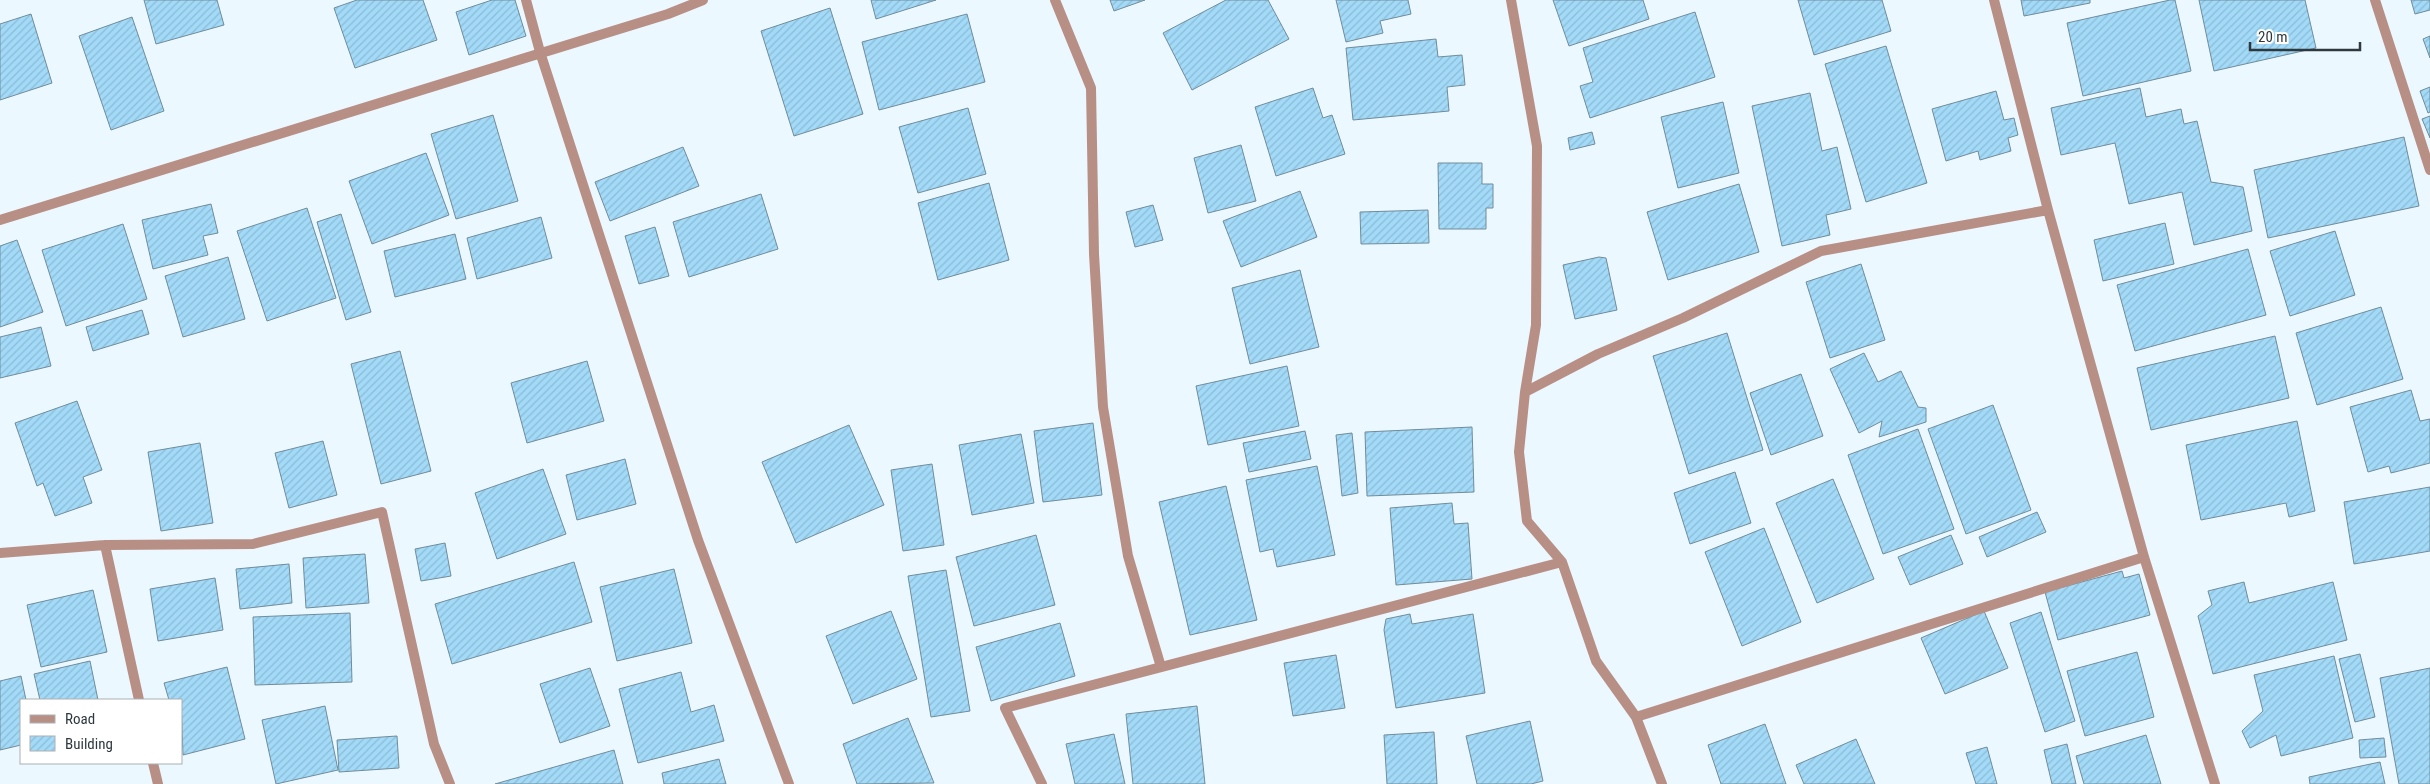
<svg xmlns="http://www.w3.org/2000/svg" width="2430" height="784" font-family="'Roboto Condensed',sans-serif">
  <defs>
    <pattern id="building-hatch" width="6" height="6" patternUnits="userSpaceOnUse" patternTransform="scale(1.25)"><rect width="6" height="6" fill="#a2daf8"/><path d="M-1 1l2-2M0 6l6-6M5 7l2-2" fill="none" stroke="#8cbcd6"/></pattern>
  </defs>
  <rect width="100%" height="100%" fill="#ecf8ff"/>
  <path fill="url(#building-hatch)" stroke="#708c9b" d="M144 0H217L224 25 156 44Z
    M357 0H423L437 40 355 68 334 8Z
    M492 0H515L526 36 469 55 456 12Z
    M871 0H936L876 19Z
    M1110 0H1145L1114 11Z
    M1226 0H1268L1289 39 1192 90 1163 33Z
    M1336 0H1408L1411 14 1380 21 1383 33 1346 42Z
    M1553 0H1643L1649 19 1569 46Z
    M1798 0H1882L1891 31 1814 55Z
    M2021 0H2090V3L2024 16Z
    M2170 0H2175L2191 71 2083 96 2067 23Z
    M2199 0H2305L2316 48 2214 71Z
    M2411 0H2430V10L2415 14Z
    M830 8 863 114 794 136 761 31Z
    M1695 12 1715 77 1590 118 1580 86 1593 82 1583 48Z
    M31 14 52 83 0 100V24Z
    M967 14 985 82 879 110 862 42Z
    M132 17 164 111 111 130 79 36Z
    M2430 36V58L2423 39Z
    M1436 39 1438 57 1462 55 1465 85 1447 87 1449 111 1353 120 1346 48Z
    M1886 46 1927 183 1866 202 1825 64Z
    M2430 87V112L2428 113 2420 91Z
    M1313 88 1323 118 1332 115 1345 154 1276 176 1255 107Z
    M2140 88 2146 117 2181 109 2184 124 2197 121 2211 182 2243 187 2252 231 2194 245 2182 192 2129 204 2115 143 2061 155 2051 108Z
    M1996 91 2004 120 2014 118 2018 135 2008 138 2011 151 1980 160 1978 151 1946 161 1932 109Z
    M1810 93 1822 151 1837 147 1851 209 1826 215 1830 235 1782 246 1752 106Z
    M1723 102 1739 173 1678 188 1661 117Z
    M968 108 986 174 918 193 899 127Z
    M493 115 518 201 456 219 431 134Z
    M2430 116V138L2422 119Z
    M1592 132 1595 144 1570 150 1568 138Z
    M2404 137 2419 206 2268 238 2254 170Z
    M1241 145 1256 201 1208 213 1194 158Z
    M683 147 699 186 610 221 595 182Z
    M426 153 449 215 372 244 349 181Z
    M1438 163H1482V184H1493V208H1486V229H1439Z
    M989 183 1009 260 938 280 918 203Z
    M1739 184 1759 252 1668 280 1647 212Z
    M1300 191 1317 237 1241 267 1223 221Z
    M761 194 778 249 689 277 673 222Z
    M211 204 218 233 203 236 208 255 153 269 142 220Z
    M1153 205 1163 240 1135 247 1126 212Z
    M307 208 336 298 267 321 237 231Z
    M1428 210 1429 243 1361 244 1360 212Z
    M341 214 371 312 346 320 317 222Z
    M541 217 552 258 477 279 467 238Z
    M2165 223 2174 264 2103 281 2094 240Z
    M123 224 147 299 66 326 42 250Z
    M655 227 669 276 639 284 625 236Z
    M2335 231 2355 295 2290 316 2270 251Z
    M455 234 466 279 395 297 384 251Z
    M17 240 43 312 0 327V246Z
    M2248 249 2266 315 2135 351 2117 285Z
    M228 257 245 319 183 337 165 276Z
    M1599 257 1606 258 1617 310 1575 319 1563 265Z
    M1861 264 1885 340 1830 358 1806 282Z
    M1300 270 1319 347 1250 364 1232 288Z
    M2381 307 2403 379 2317 405 2296 333Z
    M142 310 149 334 93 351 86 327Z
    M41 327 51 366 0 378V337Z
    M1727 333 1763 450 1689 474 1653 356Z
    M2275 336 2289 398 2151 430 2137 368Z
    M400 351 431 471 381 484 351 364Z
    M1864 353 1878 382 1901 371 1918 407 1926 408V422L1879 437 1882 421 1859 433 1830 369Z
    M587 361 604 421 527 443 511 383Z
    M1287 366 1299 426 1208 445 1196 386Z
    M1801 374 1823 436 1771 455 1750 393Z
    M2411 390 2420 421 2430 419V463L2391 473 2389 466 2368 472 2350 407Z
    M77 401 102 470 83 477 92 503 55 516 43 483 37 486 15 423Z
    M1993 405 2031 510 1966 534 1928 429Z
    M2297 421 2315 511 2289 517 2286 503 2201 520 2186 445Z
    M1093 423 1102 495 1043 502 1034 431Z
    M849 425 884 505 796 543 762 462Z
    M1472 427 1474 492 1367 496 1365 432Z
    M1918 429 1954 529 1883 554 1848 455Z
    M1305 431 1311 459 1249 472 1243 443Z
    M1352 433 1358 493 1342 496 1336 435Z
    M1021 434 1034 503 972 515 959 445Z
    M323 441 337 495 289 508 275 453Z
    M200 443 213 523 161 531 148 452Z
    M625 459 636 504 577 520 566 475Z
    M932 464 944 545 903 551 891 470Z
    M1317 466 1335 555 1277 567 1273 549 1260 552 1246 480Z
    M543 469 566 534 497 559 475 493Z
    M1735 472 1751 523 1690 544 1674 493Z
    M1833 479 1874 579 1817 603 1776 503Z
    M1226 486 1257 620 1190 635 1159 502Z
    M2430 487V551L2354 564 2344 502Z
    M1452 503 1454 524 1468 523 1472 579 1396 585 1390 508Z
    M2037 512 2046 532 1987 557 1979 537Z
    M1764 528 1801 622 1742 646 1705 552Z
    M1036 535 1055 605 974 626 956 557Z
    M1951 535 1963 564 1910 585 1898 557Z
    M445 543 451 576 421 581 415 549Z
    M365 554 369 603 306 608 303 558Z
    M574 562 592 622 452 664 435 604Z
    M289 564 292 603 240 609 236 569Z
    M674 569 692 643 617 661 600 587Z
    M946 570 970 711 931 717 908 576Z
    M2122 571 2124 578 2139 574 2150 615 2058 640 2045 592Z
    M215 578 223 630 158 641 150 589Z
    M2244 582 2249 603 2333 582 2347 640 2213 674 2198 616 2212 605 2208 591Z
    M93 590 107 652 41 667 27 605Z
    M891 611 917 679 853 704 826 636Z
    M1984 611 2008 668 1945 694 1921 638Z
    M2041 612 2075 721 2045 732 2010 623Z
    M350 613 352 682 255 685 253 617Z
    M1410 614 1412 624 1473 614 1485 693 1396 708 1384 630 1386 619Z
    M1060 623 1075 676 991 701 976 647Z
    M2137 652 2154 717 2085 736 2067 671Z
    M2360 654 2375 717 2355 722 2339 659Z
    M1336 655 1345 708 1293 716 1284 663Z
    M2334 656 2353 738 2281 756 2276 735 2250 748 2242 731 2263 711 2254 675Z
    M90 661 98 700H40L34 674Z
    M227 667 245 739 183 755 181 700H169L164 683Z
    M590 668 610 726 560 743 540 684Z
    M2430 668V784H2399L2380 678Z
    M681 672 691 712 714 705 724 741 638 763 619 689Z
    M21 676 26 700H21V745L0 750V681Z
    M325 706 338 770 276 784 262 720Z
    M1197 706 1205 784H1133L1126 714Z
    M908 718 934 783 857 784 843 744Z
    M1530 721 1543 781 1531 784H1477L1466 736Z
    M1765 724 1786 784H1721L1708 745Z
    M1434 732 1437 784H1387L1384 735Z
    M1114 734 1125 784H1075L1066 744Z
    M2146 735 2161 784H2084L2076 756Z
    M397 736 399 768 339 772 337 740Z
    M2384 738 2386 757 2360 758 2359 740Z
    M1856 739 1875 784H1804L1796 765Z
    M2067 744 2076 784H2052L2044 750Z
    M1987 747 1997 784H1976L1966 753Z
    M614 750 623 784H495Z
    M719 759 726 784H664L662 773Z
    M2380 762 2385 784H2310L2309 777Z"/>
  <g fill="none" stroke-linecap="round" stroke-linejoin="round">
    <path stroke="#b88f85" stroke-width="10" d="M526 0 540 52 698 540 789 784
      M1055 0 1091 88 1094 254 1103 407 1128 556 1161 667
      M1511 0 1537 146 1536 325 1525 392 1519 452 1527 521 1562 562 1596 661 1636 717 1662 784
      M1994 0 2048 210 2144 557 2215 784
      M2375 0 2430 170
      M0 220 668 14 703 0
      M1525 392 1598 354 1683 318 1821 251 2048 210
      M105 545 139 700
      M0 553 105 545 253 544 382 512 434 744 450 784
      M1636 717 2144 557
      M153 763 158 784
      M1042 784 1005 708 1562 562"/>
  </g>
  <rect x="20" y="699" width="162" height="65" fill="#ffffff" stroke="#abb0b2"/>
  <rect x="30" y="715" width="25" height="8" fill="#b88f85" stroke="#abb0b2"/>
  <text x="65" y="724" font-size="15" fill="#2d393f">Road</text>
  <rect x="30" y="736" width="25" height="15" fill="url(#building-hatch)" stroke="#abb0b2"/>
  <text x="65" y="749" font-size="15" fill="#2d393f">Building</text>
  <path d="M2250 42v8h110v-8" fill="none" stroke="#2d393f" stroke-width="2.5"/>
  <text x="2258" y="42" font-size="15" fill="#2d393f" stroke="#ffffff" stroke-width="4" paint-order="stroke">20 m</text>
</svg>
